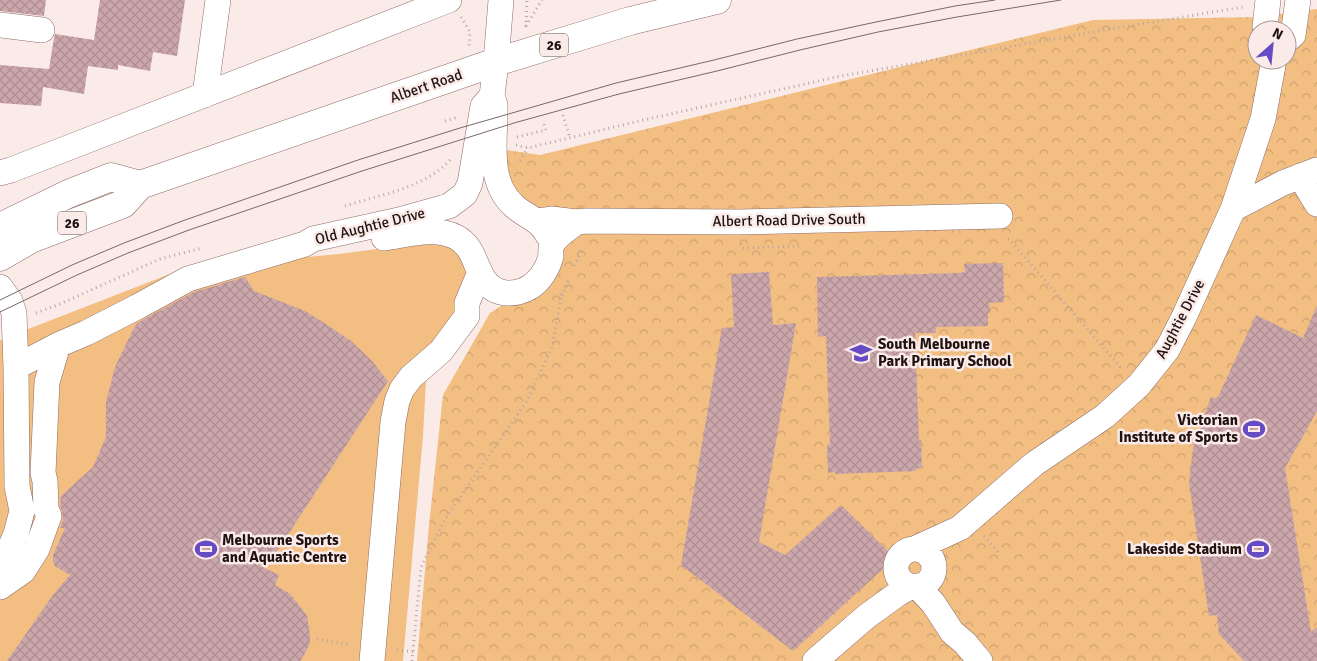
<svg xmlns="http://www.w3.org/2000/svg" width="1317" height="661" font-family="Signika,sans-serif">
  <defs>
    <pattern id="park-crowns" width="20" height="18" patternUnits="userSpaceOnUse" patternTransform="scale(1.25)"><rect width="20" height="18" fill="#f2be82"/><path d="M2 6a3 3 0 1 1 6 0M12 15a3 3 0 1 1 6 0" fill="none" stroke="#cfa26f"/></pattern>
    <pattern id="building-cross-hatch" width="8" height="8" patternUnits="userSpaceOnUse" patternTransform="scale(1.25)"><rect width="8" height="8" fill="#cba6ab"/><path d="M0 0l8 8M0 8l8-8" fill="none" stroke="#ae8e92"/></pattern>
  </defs>
  <rect width="100%" height="100%" fill="#fbebe8"/>
  <path fill="#f2be82" d="M423 243C440 244 461 247 467 266 469 270 468 277 468 282L426 380 423 436 403 661H0V340L175 272 240 263 339 254Z"/>
  <path fill="url(#park-crowns)" fill-rule="evenodd" d="M1317 9V661H417L429 525 443 395 490 313 501 306 528 300 551 280 536 209 511 192 504 160 507 150 540 155 1093 20 1258 17ZM1257 30H1287V60H1257Z"/>
  <path fill="url(#building-cross-hatch)" d="M0 0H46L44 16 0 11Z
    M100 0H185L177 56 153 52 150 71 118 65V70L88 66 84 94 43 87 41 106 0 103V65L49 69 54 38 55 34 94 40Z
    M1003 263 1004 302 989 303 990 313H988V326L936 327V333H915L919 441 921 440 922 468 916 469V471L835 474V472L828 473 827 445 830 444 826 336 818 337 817 277 959 273 965 272 964 264Z
    M769 272 773 325 796 323 759 542 785 555 841 505 895 558 793 651 681 565 722 328 734 327 731 274Z
    M245 277 254 291 305 311 329 326 351 341 372 361 388 381 276 553 260 566 279 575 275 585 290 594 302 609 307 616 310 635V642L306 652 300 661H7L53 595 70 575 55 566 53 561V555L65 528H60L63 520 62 511 60 506 61 496 93 467 106 437V402L115 367 132 332 137 323 194 292Z
    M1317 306V411L1285 468 1311 632 1317 627V661H1244L1219 634 1217 615 1209 616 1189 483 1193 448 1211 397 1217 399 1256 315 1303 338Z"/>
  <g fill="none" stroke-linecap="round" stroke-linejoin="round">
    <g stroke="#8d6c67" stroke-width="26">
      <path id="minor" d="M501 0 496 62 492 96 495 105C496 137 486 180 513 205 524 216 540 219 547 234
        M0 25 42 30
        M1267 30 1265 27 1268 0
        M1287 40 1293 35 1298 0
        M205 95 218 0
        M0 173 11 170 449 0
        M1300 176 1317 204
        M1233 209 1283 183 1317 170
        M537 221 551 219 577 222 586 221 738 222 1000 216
        M384 238C407 235 435 226 456 237 473 246 474 263 483 278 493 295 513 297 530 287 540 281 548 268 551 256 551 253 550 248 552 245 554 238 571 226 577 222
        M0 287 10 301 14 313 16 367 17 486 22 511 16 534 7 555 0 583
        M16 367 58 345 86 333 137 307 188 279 305 244 313 239 399 220 449 206 465 194 470 183 483 106 492 96
        M914 549 960 528 1034 464 1105 416 1139 385 1167 350 1184 317 1233 209 1263 119 1274 60
        M896 568a19 19 0 1 1 38 0a19 19 0 1 1-38 0Z
        M917 586 933 603 952 632 965 643 980 661
        M0 587 23 571 37 549 49 516 46 509 45 481 43 473 47 382 58 345
        M372 661 393 422 397 401 402 389 411 377 441 351 467 316V303L480 272
        M815 661 867 616 899 593 912 586"/>
    </g>
    <g stroke="#8d6c67" stroke-width="29">
      <path id="major" d="M0 227 68 194 111 177 140 185
        M0 257 31 239 123 204 140 185 496 62 630 21 717 0"/>
    </g>
    <path stroke="#b6a7a4" stroke-width="3" stroke-dasharray="1 4" stroke-linecap="butt" d="M461 17 470 32 469 46
      M526 26 542 0
      M526 27 527 0
      M563 115 570 138
      M445 121 458 117
      M517 137 546 130 543 121
      M516 145 528 148 639 121 841 76 1099 31 1243 7
      M520 161 528 148
      M345 206C379 195 425 188 450 160
      M1008 239H1009L1122 369
      M741 244 742 248 801 246
      M575 266 582 248
      M562 296 568 281
      M36 313 60 304 160 259 202 248
      M984 536 999 553
      M317 639 351 645
      M397 650 414 652
      M412 661 421 567 445 519 527 401 552 347 561 299V290"/>
    <use href="#minor" stroke="#fff" stroke-width="25"/>
    <use href="#major" stroke="#fff" stroke-width="28"/>
    <path stroke="#776966" stroke-width="1" d="M0 300 72 265 124 243 185 220 358 160 460 128 616 83 714 60 797 39 876 22 955 6 995 0
      M0 312 77 275 128 253 189 230 362 171 514 123 619 94 717 71 800 50 878 32 957 17 1061 0"/>
  </g>
  <defs>
    <g id="school-bare" transform="scale(1.725)"><path d="M0-5L7-2L0 1L-7-2ZM-4 1L0 2.5L4 1V4Q0 6-4 4Z" fill="#674bc4" stroke="#fbebe8" stroke-width="2.5" paint-order="stroke"/></g>
    <g id="stadium-bare" transform="scale(1.725)"><path d="M0-5a6.5 5 0 1 0 0 10a6.5 5 0 1 0 0-10ZM-3.5-1.8h7v3.6h-7Z" fill="#674bc4" stroke="#fbebe8" stroke-width="2.5" paint-order="stroke"/></g>
  </defs>
  <g fill-rule="evenodd">
    <use href="#school-bare" x="861" y="353"/>
    <use href="#stadium-bare" x="1254" y="429"/>
    <use href="#stadium-bare" x="206" y="549"/>
    <use href="#stadium-bare" x="1258" y="549"/>
  </g>
  <g text-anchor="middle" stroke-width="5" stroke-linejoin="round" paint-order="stroke">
    <g fill="#fbebe8" stroke="#615351" stroke-width="1">
      <rect x="540" y="33.5" width="28" height="23" rx="4"/>
      <rect x="58" y="211.5" width="28" height="23" rx="4"/>
    </g>
    <g font-size="14" font-weight="bold" fill="#1f1210">
      <text x="554" y="50">26</text>
      <text x="72" y="228">26</text>
    </g>
    <g font-size="15" fill="#1f1210" stroke="#fbebe8">
      <text transform="translate(426 86) rotate(-19)" y="5">Albert Road</text>
      <text transform="translate(789 220) rotate(-1)" y="5">Albert Road Drive South</text>
      <text transform="translate(370 226) rotate(-14)" y="5">Old Aughtie Drive</text>
      <text transform="translate(1180 319) rotate(-62)" y="5">Aughtie Drive</text>
    </g>
    <g font-size="15" font-weight="bold" fill="#1f1210" stroke="#fbebe8" text-anchor="start">
      <text x="878" y="349">South Melbourne<tspan x="878" dy="17">Park Primary School</tspan></text>
      <text x="1238" y="425" text-anchor="end">Victorian<tspan x="1238" dy="17">Institute of Sports</tspan></text>
      <text x="222" y="545">Melbourne Sports<tspan x="222" dy="17">and Aquatic Centre</tspan></text>
      <text x="1242" y="554" text-anchor="end">Lakeside Stadium</text>
    </g>
  </g>
  <g transform="translate(1272 45) rotate(27)"><circle r="24" fill="#fbebe8" stroke="#a39492"/>
  <path d="M0-4L9 19L0 12L-9 19Z" fill="#674bc4"/>
  <text y="-8" font-size="14" font-weight="bold" text-anchor="middle" fill="#1f1210">N</text>
  </g>
</svg>
